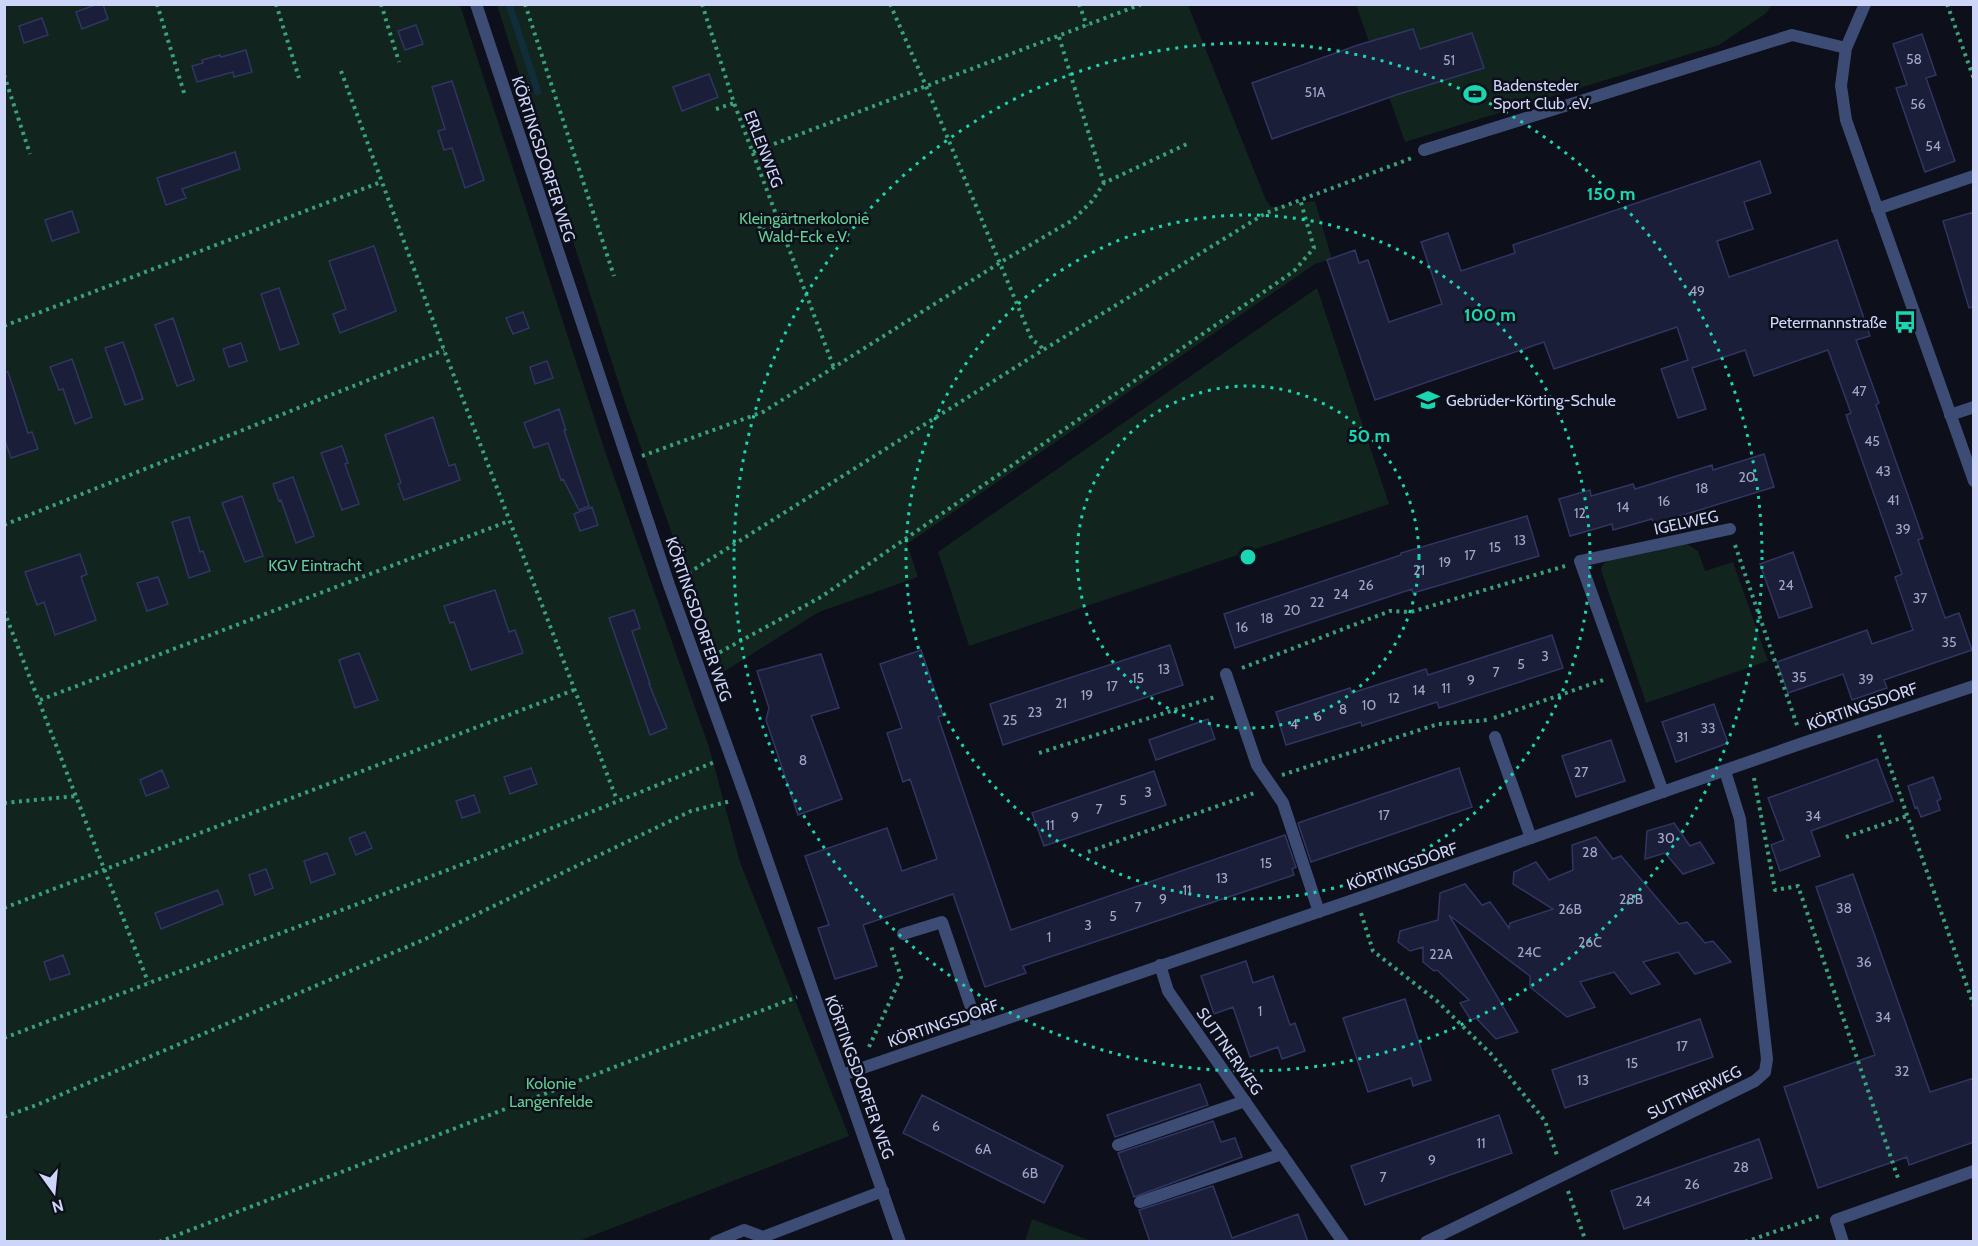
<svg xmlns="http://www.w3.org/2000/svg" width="1978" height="1246" font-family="Cabin,sans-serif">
  <rect width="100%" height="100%" fill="#0d0f1a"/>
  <path fill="#11241d" d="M5 5H460L608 460 709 747 740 862 849 1136 579 1241 5 1242Z
    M497 5H1188L1266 200 1271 207 1315 201 1332 259 1315 264 907 544 918 577 819 612 722 673 625 403Z
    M1356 5H1772L1765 14 1719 45 1405 142Z
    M1317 288 1389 504 969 646 938 552Z
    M1687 544 1698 551 1705 571 1733 562 1768 661 1646 703 1601 570 1603 564 1610 560Z
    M1032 1219 1091 1241H1025Z"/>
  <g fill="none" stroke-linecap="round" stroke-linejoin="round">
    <path stroke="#112d3a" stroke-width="7" d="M509 4 538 92"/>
  </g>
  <path fill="#1b1e39" stroke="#303562" stroke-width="1.5" d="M98 4H103L108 19 82 29 76 12Z
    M42 18 48 35 24 43 19 26Z
    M416 25 423 44 405 50 398 31Z
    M1413 29 1420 49 1472 33 1484 68 1399 94 1272 139 1252 83 1358 45Z
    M1922 34 1936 75 1926 78 1955 161 1925 172 1896 88 1907 85 1893 44Z
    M246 50 252 72 234 77 233 72 197 82 192 66 203 63 202 60 220 55 221 57Z
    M709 74 718 97 682 111 673 87Z
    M452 81 484 180 465 188 452 148 444 150 438 131 445 129 432 87Z
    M235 152 240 169 182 189 186 198 166 205 157 178Z
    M1760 161 1771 193 1744 202 1753 229 1717 241 1729 277 1837 240 1870 336 1856 340 1879 403 1876 405 1923 538 1918 540 1945 618 1959 613 1972 650 1884 680 1887 688 1852 700 1843 674 1788 693 1777 662 1867 630 1872 644 1913 630 1895 577 1902 574 1846 415 1851 413 1828 350 1754 376 1745 350 1692 368 1706 409 1678 418 1661 369 1688 360 1677 327 1554 369 1544 342 1375 400 1327 260 1355 250 1359 263 1368 260 1389 322 1442 304 1421 242 1448 233 1461 271 1515 253 1513 245Z
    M72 211 79 232 52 241 45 220Z
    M1974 212V307L1969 308 1943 221Z
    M374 246 396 311 340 333 333 314 346 309 329 261Z
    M279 288 299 344 280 350 261 294Z
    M523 312 529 328 513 334 506 318Z
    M173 318 194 380 177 386 155 325Z
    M123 342 143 399 125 405 105 348Z
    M241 343 247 361 229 367 223 349Z
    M72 359 92 417 75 424 63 389 59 390 50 367Z
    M547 361 553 378 535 384 530 367Z
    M4 372H8L28 433 32 432 38 449 11 458 4 438Z
    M559 409 566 430H564L589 506 579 510 563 479 561 480 548 443 534 448 524 423Z
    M433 417 449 466 455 464 460 480 404 500 398 484 401 483 385 435Z
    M342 446 348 463 345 464 359 504 342 510 321 453Z
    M1764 454 1774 487 1654 524 1652 519 1613 530 1612 524 1570 536 1559 499 1590 490 1591 496 1633 484 1635 489 1712 465 1713 470Z
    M293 477 314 536 296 543 281 500 279 501 273 484Z
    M242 496 263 556 245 562 222 503Z
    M592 507 598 525 580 531 574 514Z
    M1527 516 1539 556 1413 593 1412 589 1235 648 1224 614 1401 555V553Z
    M189 517 200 552 203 551 210 571 189 578 172 522Z
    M1793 552 1812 607 1779 618 1760 564Z
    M80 554 87 574 81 577 96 620 55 635 44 602 37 605 25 572Z
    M158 577 168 604 147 611 137 583Z
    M495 590 509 632 515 630 523 653 471 670 454 622 450 623 444 606Z
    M634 610 640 628 632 631 650 684H649L667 728 650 735 609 618Z
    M1552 635 1563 668 1439 708 1437 702 1362 726 1361 722 1286 745 1276 712 1350 688 1352 693 1426 669 1428 675Z
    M1170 645 1183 685 1003 745 990 704Z
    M921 650 943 715 938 717 1011 930 1285 835 1296 867 1292 869 1294 875 1023 966 1026 973 985 987 953 894 863 925 877 966 835 979 818 928 829 925 805 856 887 828 902 871 937 859 910 779 903 782 887 733 902 728 880 664Z
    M359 653 378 700 355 708 339 660Z
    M821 654 839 708 811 716 842 799 798 815 766 720 769 708 757 671Z
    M1714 704 1728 743 1676 762 1662 722Z
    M1208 719 1215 739 1156 760 1149 740Z
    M1611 740 1625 781 1576 797 1562 756Z
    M1877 759 1893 801 1811 831 1820 856 1780 871 1771 845 1784 840 1768 798Z
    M531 768 537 784 510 794 504 777Z
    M1459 768 1472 807 1311 862 1298 823Z
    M162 770 169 787 146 796 140 780Z
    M1154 771 1166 805 1044 846 1032 813Z
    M1933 777 1941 799 1937 801 1940 810 1921 817 1917 807 1915 808 1908 786Z
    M474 795 480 812 462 818 456 801Z
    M1674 823 1690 846 1700 842 1714 863 1683 874 1665 853 1645 859 1647 831Z
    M365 832 372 848 356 855 349 838Z
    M1596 837 1613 859 1621 856 1679 924 1687 922 1705 943 1713 941 1731 962 1695 974 1678 952 1643 962 1660 984 1631 994 1614 972 1580 982 1595 1007 1567 1017 1530 987V976L1449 915 1518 1032 1496 1039 1476 1018 1471 1020 1460 1003 1469 1000 1437 970 1434 971 1423 962V947L1410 951 1398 942 1400 931 1438 920 1440 893 1465 884 1482 905 1490 902 1509 928 1510 923 1553 909 1513 884 1514 872 1536 862 1549 880 1573 870 1572 845Z
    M327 853 335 874 311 883 304 861Z
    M266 869 273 888 255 895 249 875Z
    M1853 874 1930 1092 1974 1078V1142L1909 1165 1907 1157 1818 1188 1784 1087 1875 1055 1816 887Z
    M218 890 223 904 161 929 155 913Z
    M63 955 70 974 50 980 44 962Z
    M1246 961 1253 983 1273 976 1290 1025 1295 1023 1305 1051 1282 1059 1278 1047 1250 1057 1233 1007 1214 1014 1201 976Z
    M1405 999 1431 1080 1413 1086 1411 1078 1368 1092 1343 1018Z
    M1700 1019 1713 1057 1565 1108 1552 1070Z
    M1200 1084 1208 1105 1115 1137 1107 1115Z
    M922 1095 1063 1166 1044 1203 903 1133Z
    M1499 1115 1512 1153 1365 1205 1351 1166Z
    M1213 1121 1221 1142 1235 1138 1242 1157 1134 1197 1118 1153Z
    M1759 1139 1772 1178 1624 1229 1611 1191Z
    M1213 1186 1232 1238 1298 1214 1308 1242H1150L1139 1210Z"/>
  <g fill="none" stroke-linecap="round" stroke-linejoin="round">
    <path stroke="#3a9f7b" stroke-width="4" stroke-dasharray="3 4.5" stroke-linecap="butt" d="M157 4 185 96
      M276 4 299 78
      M381 4 399 62
      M525 4 614 276
      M702 4 734 103 834 368
      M890 4 926 86 1032 340 1040 345 1043 350
      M1079 4 1087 26
      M1947 4 1974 79
      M1059 37 1104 183
      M341 71 444 350 617 800
      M4 75 30 154
      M716 109 734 103
      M753 152 1142 4
      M759 226 761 231 780 225
      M4 326 381 182
      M642 456 763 412 1001 262 1073 220 1092 201 1104 183 1187 144
      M4 525 444 350
      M1735 545 1798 728
      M682 577 1043 350 1266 213 1412 158
      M4 611 148 982
      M713 656 821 597 1294 271 1314 248 1300 199
      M1242 668 1390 611 1411 612 1565 566
      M40 700 509 521
      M1494 718 1606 679
      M1879 735 1974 1006
      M1039 753 1215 697
      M1282 775 1438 724 1488 720
      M1754 778 1775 890 1798 886 1899 1181
      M4 803 76 796
      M1846 837 1907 816
      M1088 852 1257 792
      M4 908 574 690
      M1361 913 1373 951 1437 1001 1492 1055 1545 1121 1558 1158
      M4 1038 458 866 717 761
      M869 1047 901 977 891 946
      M4 1117 39 1104 423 940 691 811 731 801
      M1568 1191 1586 1242
      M159 1242 797 997
      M1745 1242 1820 1216"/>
    <path stroke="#3d4c74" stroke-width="12" d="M1226 674 1257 765 1283 803 1319 912
      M1495 737 1531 838
      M1663 792 1580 561 1730 529
      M903 934 942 922 978 1028
      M1118 1145 1245 1101
      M1140 1202 1282 1154
      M715 1242 744 1230 763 1237 883 1191
      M1843 1242 1836 1220 1974 1171"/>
    <path stroke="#3d4c74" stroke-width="12" d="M476 4 669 585 745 796 900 1242
      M1865 4 1846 48 1841 86 1846 120 1974 481
      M1424 150 1792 35 1846 48
      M1877 209 1974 176
      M1950 415 1974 407
      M1160 965 1168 991 1343 1242
      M842 1075 1356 899 1803 743 1974 686
      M1426 1242 1755 1081 1765 1072 1767 1059 1740 819 1725 771"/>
  </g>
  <g fill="none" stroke="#1ad7b1" stroke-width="3" stroke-dasharray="3 6">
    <circle cx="1248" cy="557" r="171"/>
    <circle cx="1248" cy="557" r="342"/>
    <circle cx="1248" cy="557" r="514"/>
  </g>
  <defs>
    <g id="stadium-bare" transform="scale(1.8)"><path d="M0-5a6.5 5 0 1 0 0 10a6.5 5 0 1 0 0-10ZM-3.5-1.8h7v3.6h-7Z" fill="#1ad7b1" stroke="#0d0f1a" stroke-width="2.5" paint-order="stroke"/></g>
    <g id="bus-bare" transform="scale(1.8)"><path d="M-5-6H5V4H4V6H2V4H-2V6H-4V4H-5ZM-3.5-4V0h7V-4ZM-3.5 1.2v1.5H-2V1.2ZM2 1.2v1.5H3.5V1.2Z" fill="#1ad7b1" stroke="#0d0f1a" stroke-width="2.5" paint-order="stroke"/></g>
    <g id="school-bare" transform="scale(1.8)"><path d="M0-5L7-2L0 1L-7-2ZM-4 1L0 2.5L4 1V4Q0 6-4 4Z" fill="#1ad7b1" stroke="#0d0f1a" stroke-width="2.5" paint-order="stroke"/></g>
  </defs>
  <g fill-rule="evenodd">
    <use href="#stadium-bare" x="1475" y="94"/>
    <use href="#bus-bare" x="1905" y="322"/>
    <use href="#school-bare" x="1428" y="400"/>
  </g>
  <g text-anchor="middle" stroke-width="5" stroke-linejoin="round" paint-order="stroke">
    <g font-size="14" fill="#a0a7c9">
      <text x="1914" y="64">58</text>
      <text x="1449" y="65">51</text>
      <text x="1315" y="97">51A</text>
      <text x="1918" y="109">56</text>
      <text x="1933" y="151">54</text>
      <text x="1697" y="296">49</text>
      <text x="1859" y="396">47</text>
      <text x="1872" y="446">45</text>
      <text x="1883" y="476">43</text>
      <text x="1747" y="482">20</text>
      <text x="1702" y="493">18</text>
      <text x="1893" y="505">41</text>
      <text x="1664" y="506">16</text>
      <text x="1623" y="512">14</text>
      <text x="1580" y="518">12</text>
      <text x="1903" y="534">39</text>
      <text x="1520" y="545">13</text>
      <text x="1495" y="552">15</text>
      <text x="1470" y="560">17</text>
      <text x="1445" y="567">19</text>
      <text x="1419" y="575">21</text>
      <text x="1366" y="590">26</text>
      <text x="1786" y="590">24</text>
      <text x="1341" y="599">24</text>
      <text x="1920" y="603">37</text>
      <text x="1317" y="607">22</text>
      <text x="1292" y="615">20</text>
      <text x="1267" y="623">18</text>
      <text x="1242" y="632">16</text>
      <text x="1949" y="647">35</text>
      <text x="1545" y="661">3</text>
      <text x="1521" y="669">5</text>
      <text x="1164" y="674">13</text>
      <text x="1496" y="677">7</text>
      <text x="1799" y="682">35</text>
      <text x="1138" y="683">15</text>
      <text x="1866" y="684">39</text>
      <text x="1471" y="685">9</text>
      <text x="1112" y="691">17</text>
      <text x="1446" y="693">11</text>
      <text x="1419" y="695">14</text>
      <text x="1087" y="700">19</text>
      <text x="1394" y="703">12</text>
      <text x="1061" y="708">21</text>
      <text x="1369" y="710">10</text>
      <text x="1343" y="714">8</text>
      <text x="1035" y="717">23</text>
      <text x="1318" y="721">6</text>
      <text x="1010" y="725">25</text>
      <text x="1294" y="729">4</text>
      <text x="1708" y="733">33</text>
      <text x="1682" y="742">31</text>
      <text x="803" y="765">8</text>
      <text x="1581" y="777">27</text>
      <text x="1148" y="797">3</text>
      <text x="1123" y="805">5</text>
      <text x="1099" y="814">7</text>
      <text x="1384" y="820">17</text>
      <text x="1813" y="821">34</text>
      <text x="1075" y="822">9</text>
      <text x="1050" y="830">11</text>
      <text x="1666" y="843">30</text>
      <text x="1590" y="857">28</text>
      <text x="1266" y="868">15</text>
      <text x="1222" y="883">13</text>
      <text x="1187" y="895">11</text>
      <text x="1163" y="904">9</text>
      <text x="1631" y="904">28B</text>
      <text x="1138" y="912">7</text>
      <text x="1844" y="913">38</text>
      <text x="1570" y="914">26B</text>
      <text x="1113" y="921">5</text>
      <text x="1088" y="930">3</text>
      <text x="1049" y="942">1</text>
      <text x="1590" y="947">26C</text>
      <text x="1529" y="957">24C</text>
      <text x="1441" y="959">22A</text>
      <text x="1864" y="967">36</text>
      <text x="1260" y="1016">1</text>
      <text x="1883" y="1022">34</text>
      <text x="1682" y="1051">17</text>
      <text x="1632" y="1068">15</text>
      <text x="1902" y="1076">32</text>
      <text x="1583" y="1085">13</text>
      <text x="936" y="1131">6</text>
      <text x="1481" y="1148">11</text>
      <text x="983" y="1154">6A</text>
      <text x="1432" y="1165">9</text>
      <text x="1741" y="1172">28</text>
      <text x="1030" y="1178">6B</text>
      <text x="1383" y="1182">7</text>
      <text x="1692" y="1189">26</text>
      <text x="1643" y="1206">24</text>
    </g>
    <g font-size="16" fill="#cdd5f9" stroke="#0d0f1a" text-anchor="start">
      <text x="1493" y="91">Badensteder<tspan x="1493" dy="18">Sport Club .eV.</tspan></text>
      <text x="1887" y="328" text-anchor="end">Petermannstraße</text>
      <text x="1446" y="406">Gebrüder-Körting-Schule</text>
    </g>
    <g font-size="16" fill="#cdd5f9" stroke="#0d0f1a">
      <text transform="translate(764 149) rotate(69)" y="6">ERLENWEG</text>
      <text transform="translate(544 159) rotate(72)" y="6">KÖRTINGSDORFER WEG</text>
      <text transform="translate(1686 522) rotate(-12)" y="6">IGELWEG</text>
      <text transform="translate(699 619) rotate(71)" y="6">KÖRTINGSDORFER WEG</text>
      <text transform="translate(1862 706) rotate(-19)" y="6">KÖRTINGSDORF</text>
      <text transform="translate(1402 866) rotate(-19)" y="6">KÖRTINGSDORF</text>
      <text transform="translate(943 1023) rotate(-19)" y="6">KÖRTINGSDORF</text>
      <text transform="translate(1230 1051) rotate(55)" y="6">SUTTNERWEG</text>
      <text transform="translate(860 1077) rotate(70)" y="6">KÖRTINGSDORFER WEG</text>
      <text transform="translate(1694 1092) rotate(-26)" y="6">SUTTNERWEG</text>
    </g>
    <g font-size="16" fill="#63cf93" stroke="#0d0f1a">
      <text x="804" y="224">Kleingärtnerkolonie<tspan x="804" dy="18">Wald-Eck e.V.</tspan></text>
      <text x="315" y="571">KGV Eintracht</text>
      <text x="551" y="1089">Kolonie<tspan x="551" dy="18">Langenfelde</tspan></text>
    </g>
  </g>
  <circle cx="1248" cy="557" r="9" fill="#1ad7b1" stroke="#0d0f1a" stroke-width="3"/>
  <g font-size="18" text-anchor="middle" font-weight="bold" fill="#1ad7b1" stroke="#0d0f1a" stroke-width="5" stroke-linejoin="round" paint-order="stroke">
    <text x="1611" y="200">150 m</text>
    <text x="1490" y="321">100 m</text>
    <text x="1369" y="442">50 m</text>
  </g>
  <rect width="1978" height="1246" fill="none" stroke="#cdd5f9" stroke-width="12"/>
  <g transform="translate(54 1192) rotate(165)" stroke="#0d0f1a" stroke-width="4.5" paint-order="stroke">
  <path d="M0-4.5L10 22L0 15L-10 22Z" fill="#cdd5f9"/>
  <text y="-9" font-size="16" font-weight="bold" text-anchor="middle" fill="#cdd5f9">N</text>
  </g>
</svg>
